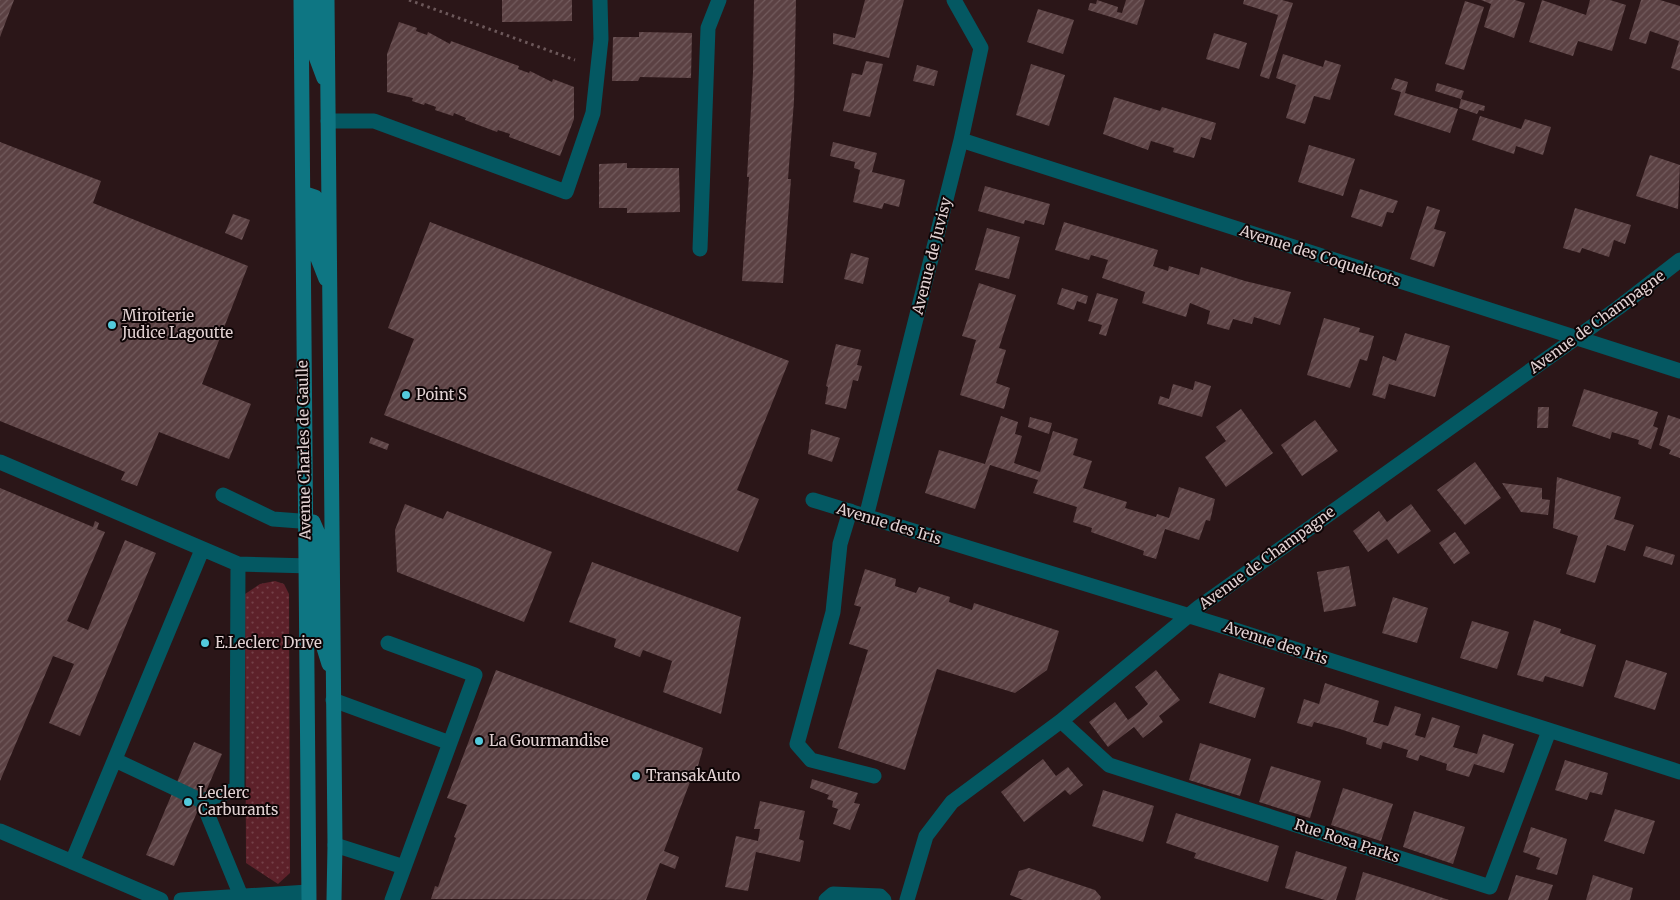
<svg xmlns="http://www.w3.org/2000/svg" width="1680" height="900" font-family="Merriweather,serif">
  <defs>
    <pattern id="grass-dots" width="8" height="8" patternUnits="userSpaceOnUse" patternTransform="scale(1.25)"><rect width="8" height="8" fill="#5d212a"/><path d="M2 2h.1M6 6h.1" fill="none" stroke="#744048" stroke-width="1.8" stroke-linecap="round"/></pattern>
    <pattern id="building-hatch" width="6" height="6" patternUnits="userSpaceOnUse" patternTransform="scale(1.25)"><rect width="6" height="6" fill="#5b4143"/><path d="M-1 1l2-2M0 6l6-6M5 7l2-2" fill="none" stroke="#725b5d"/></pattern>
  </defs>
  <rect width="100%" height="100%" fill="#2b1618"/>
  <path fill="url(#grass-dots)" d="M275 581 284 584 289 594 290 873 278 884 246 863 245 594 260 584Z"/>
  <path fill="url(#building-hatch)" d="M0 0H14L0 37Z
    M502 0H572V21L502 22Z
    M754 0H796L794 101 788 179H791L783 283 742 281 749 177H747L753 73Z
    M865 0H904L889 58 833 44V33L855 38Z
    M1097 0 1118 7 1117 12 1122 13 1126 0H1145L1137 25 1088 10 1090 3 1096 4Z
    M1244 0H1282L1293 3 1269 79 1260 76 1278 15 1243 4Z
    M1481 0H1515L1525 3 1514 38 1484 27 1491 4Z
    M1542 0 1586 15 1590 0H1610L1626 5 1612 51 1578 41 1573 56 1529 42Z
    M1641 0H1660L1680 6V71L1671 68 1679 41 1650 31 1646 44 1629 39Z
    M1465 1 1484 7 1464 70 1445 64Z
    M1038 9 1074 20 1063 54 1027 42Z
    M399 22 417 28 416 31 427 35 428 32 450 44 451 41 519 66 518 69 529 73 530 71 552 82 553 79 574 87V119L560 156 509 137 510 134 498 130 497 132 465 120 466 118 454 113 453 116 435 110 436 107 425 103 424 105 412 101 413 98 387 92V54Z
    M639 32 692 33 691 78 640 77 638 81H612L613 37H639Z
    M1214 33 1247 43 1239 69 1206 59Z
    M1283 54 1323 67 1325 60 1341 65 1330 100 1314 96 1305 124 1286 118 1296 85 1276 78Z
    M866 61 883 64 870 117 843 111 852 73 862 75Z
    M1031 64 1065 75 1049 126 1016 115Z
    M917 65 938 71 934 86 913 81Z
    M1395 78 1408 82 1405 93 1458 109 1450 133 1394 115 1401 92 1391 89Z
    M1437 83 1464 91 1461 99 1435 91Z
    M1114 97 1160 111 1162 107 1216 123 1211 140 1201 137 1194 158 1173 152 1174 148 1151 141 1148 150 1103 134Z
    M1461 99 1485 106 1484 111 1479 110 1477 114 1459 108Z
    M1480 116 1521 129 1525 119 1551 127 1543 155 1516 146 1514 154 1472 140Z
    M0 142 101 181 93 203 248 266 202 384 251 404 229 459 159 432 137 486 121 480 125 472 0 421Z
    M833 142 877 153 872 172 905 180 899 207 884 203 882 209 853 202 860 170 854 168 855 162 830 156Z
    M1309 145 1355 159 1343 196 1298 182Z
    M1650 155 1680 165 1678 209 1636 196Z
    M627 163V168H679L680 212 627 213V208H599V164Z
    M985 186 1050 204 1044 225 1025 220 1024 224 978 211Z
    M1360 189 1398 201 1393 213 1387 212 1382 227 1351 217Z
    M1427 206 1440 210 1434 229 1446 232 1434 267 1410 259Z
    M1575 208 1631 225 1625 244 1614 240 1609 257 1582 248 1580 253 1563 248Z
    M233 214 250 220 242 240 225 233Z
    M430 222 789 361 737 490 759 499 738 552 384 415 414 339 388 328Z
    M1064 222 1158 250 1153 266 1168 271 1169 266 1199 275 1201 267 1245 281 1291 292 1280 325 1254 317 1252 324 1233 319 1229 330 1207 324 1210 311 1190 303 1186 317 1142 303 1145 292 1102 278 1108 260 1091 255 1089 260 1055 250Z
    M987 228 1020 237 1009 279 975 270Z
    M851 253 869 258 863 284 844 279Z
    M979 283 1016 295 999 348 1006 350 996 383 1010 388 1004 409 960 395 976 340 962 336Z
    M1062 288 1088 296 1086 304 1077 301 1074 310 1057 304Z
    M1097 293 1118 299 1106 336 1099 334 1102 325 1088 321Z
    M1324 318 1360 328 1359 332 1374 336 1367 361 1360 359 1350 388 1307 375Z
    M1405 333 1450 346 1435 397 1389 384 1385 399 1372 395 1383 356 1396 361Z
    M836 344 861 350 857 365 862 366 858 381 853 380 846 409 825 404 828 387 826 386Z
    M1195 381 1211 386 1202 417 1158 404 1160 396 1169 399 1173 384 1193 390Z
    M1584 389 1658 412 1653 426 1658 428 1651 449 1638 444 1639 440 1612 432 1610 439 1572 426Z
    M1538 407H1549L1548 428H1537Z
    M1241 409 1273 453 1226 487 1205 457 1226 441 1216 427Z
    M1668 415 1680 419V458L1669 454 1671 450 1659 445Z
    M1001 416 1018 422 1015 434 1022 436 1014 463 1040 472 1053 431 1078 439 1073 455 1092 461 1083 488 1127 502 1125 508 1156 517 1157 514 1169 518 1179 487 1215 499 1210 521 1206 520 1199 540 1165 529 1156 559 1143 555 1144 551 1091 532 1092 528 1073 522 1077 507 1033 493 1038 480 990 465 975 509 925 493 939 450 985 464Z
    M1030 417 1052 423 1049 434 1028 427Z
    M1315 420 1338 451 1302 476 1281 445Z
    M811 429 840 438 832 462 808 454Z
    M371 437 389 444 387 450 369 443Z
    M1475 462 1501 498 1465 525 1437 490Z
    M1557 477 1621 497 1614 519 1634 525 1625 551 1607 545 1595 583 1566 574 1578 536 1553 528Z
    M1502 483 1542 488V499L1550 500 1548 515 1521 512Z
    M0 488 93 527 95 521 99 523 97 529 105 532 67 621 88 630 125 540 156 553 80 736 49 723 74 664 53 656 0 781Z
    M405 504 443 519 447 511 552 552 524 622 397 572 395 530Z
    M1411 504 1431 531 1398 554 1387 539 1368 552 1353 531 1379 511 1387 522Z
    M1455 532 1470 553 1454 564 1439 543Z
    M1646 546 1675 555 1672 565 1643 556Z
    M592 562 741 617 721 714 663 692 672 661 643 650 640 657 614 647 616 639 569 622Z
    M1349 566 1356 606 1324 612 1317 572Z
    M865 569 896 579 895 586 916 593 919 587 950 597 949 602 972 610 974 603 1059 631 1047 670 1015 693 937 669 905 770 838 748 868 650 849 644 861 607 854 605Z
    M1393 597 1428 608 1417 643 1382 633Z
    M1534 620 1561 629 1560 633 1596 645 1583 687 1545 676 1543 682 1517 675Z
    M1472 621 1509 632 1497 669 1460 658Z
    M1626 660 1667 673 1655 710 1614 697Z
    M496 670 703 748 698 766H696L664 851 679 857 675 869 660 863 646 900 431 899 435 886 438 887 456 838 454 837 467 805 447 798Z
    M1156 670 1180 700 1159 716 1163 722 1143 738 1134 727 1108 747 1089 722 1115 702 1128 720 1139 712 1148 704 1135 687Z
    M1219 673 1265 688 1255 718 1209 703Z
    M1325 683 1379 701 1373 722 1388 726 1395 706 1421 714 1415 735 1425 738 1432 717 1460 726 1453 747 1477 754 1483 734 1514 744 1504 773 1474 764 1469 777 1446 770 1447 764 1420 755 1418 761 1406 757 1408 750 1383 742 1381 749 1366 744 1367 738 1340 729 1314 722 1312 727 1297 723 1304 699 1319 704Z
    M194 742 222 754 174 866 146 855Z
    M1200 743 1251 759 1240 796 1189 780Z
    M1043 759 1056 776 1068 767 1083 785 1070 795 1065 790 1024 822 1001 792Z
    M1565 760 1608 773 1602 795 1590 792 1587 800 1555 790Z
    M1271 766 1321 781 1310 818 1259 802Z
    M812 779 858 793 854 803 860 804 850 830 833 824 838 809 832 807 833 801 827 799 829 795 810 788Z
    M1343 788 1393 804 1381 841 1331 825Z
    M1103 790 1154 806 1143 842 1092 826Z
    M760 801 805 811 799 839 804 841 800 862 756 852 748 891 725 887 736 836 758 841 760 829H754Z
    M1615 809 1655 821 1644 854 1604 841Z
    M1414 811 1465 827 1453 864 1403 847Z
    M1176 813 1279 846 1268 882 1194 858 1196 853 1166 843Z
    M1531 827 1567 839 1557 875 1536 869 1540 858 1523 852Z
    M1296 851 1347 867 1336 900H1325L1285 888Z
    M1029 868 1095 890 1101 897 1100 900H1023L1010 895 1019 871Z
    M1363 872 1389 880 1449 900H1355Z
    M1516 875 1553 885 1548 900H1508Z
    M1593 875 1633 888 1630 900H1586Z"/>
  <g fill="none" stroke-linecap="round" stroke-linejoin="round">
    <path stroke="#6c585a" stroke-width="3" stroke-dasharray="2.5 4" stroke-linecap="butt" d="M409 0 575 60"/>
    <path stroke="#045862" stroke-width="15" d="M328 121H374L566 192 593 113 601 39 600 0
      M700 249 708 28 719 0
      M0 462 238 564 311 566
      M223 495 273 519 313 522
      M850 511 840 544 833 612 797 744 811 760 874 776
      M388 643 475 675 392 900
      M333 700 450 743
      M115 760 202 801 241 896
      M202 801 237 789 238 564
      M0 831 161 900
      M335 845 404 867
      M72 862 202 550
      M181 900 308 892"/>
    <path stroke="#045862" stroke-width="15" d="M961 140 1680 371
      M813 500 1232 629 1680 772
      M866 517 961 140 981 48 954 0
      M1061 721 1109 765 1490 887 1549 731
      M826 900 833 894 880 896 884 900
      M907 900 926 836 952 802 1061 721 1199 607 1618 308 1680 260"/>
    <path stroke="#0e7683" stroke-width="15" d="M301 0 309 900
      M314 0 315 54 324 78
      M327 0 335 845 334 900
      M303 193 315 197V251L326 279
      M313 522 320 538V635L329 664"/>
  </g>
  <g fill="#53cadc" stroke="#0e0506" stroke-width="2">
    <circle cx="112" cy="325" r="5"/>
    <circle cx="406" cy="395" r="5"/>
    <circle cx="205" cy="643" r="5"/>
    <circle cx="479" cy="741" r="5"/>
    <circle cx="636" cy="776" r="5"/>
    <circle cx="188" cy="802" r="5"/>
  </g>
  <g text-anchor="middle" stroke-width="4" stroke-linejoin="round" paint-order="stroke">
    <g font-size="15" fill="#e1d1d2" stroke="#0e0506">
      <text transform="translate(932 256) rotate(-76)" y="5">Avenue de Juvisy</text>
      <text transform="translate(1320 256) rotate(18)" y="5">Avenue des Coquelicots</text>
      <text transform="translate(1597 322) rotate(-36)" y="5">Avenue de Champagne</text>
      <text transform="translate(304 450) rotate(-91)" y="5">Avenue Charles de Gaulle</text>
      <text transform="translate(889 524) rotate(17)" y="5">Avenue des Iris</text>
      <text transform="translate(1267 558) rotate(-36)" y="5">Avenue de Champagne</text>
      <text transform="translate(1276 643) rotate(18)" y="5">Avenue des Iris</text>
      <text transform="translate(1347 841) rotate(18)" y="5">Rue Rosa Parks</text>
    </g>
    <g font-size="15" fill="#e1d1d2" stroke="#0e0506" text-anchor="start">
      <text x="122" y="321">Miroiterie<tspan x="122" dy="17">Judice Lagoutte</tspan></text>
      <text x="416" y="400">Point S</text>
      <text x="215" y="648">E.Leclerc Drive</text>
      <text x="489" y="746">La Gourmandise</text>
      <text x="646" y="781">TransakAuto</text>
      <text x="198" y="798">Leclerc<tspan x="198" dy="17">Carburants</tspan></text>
    </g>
  </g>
</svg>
